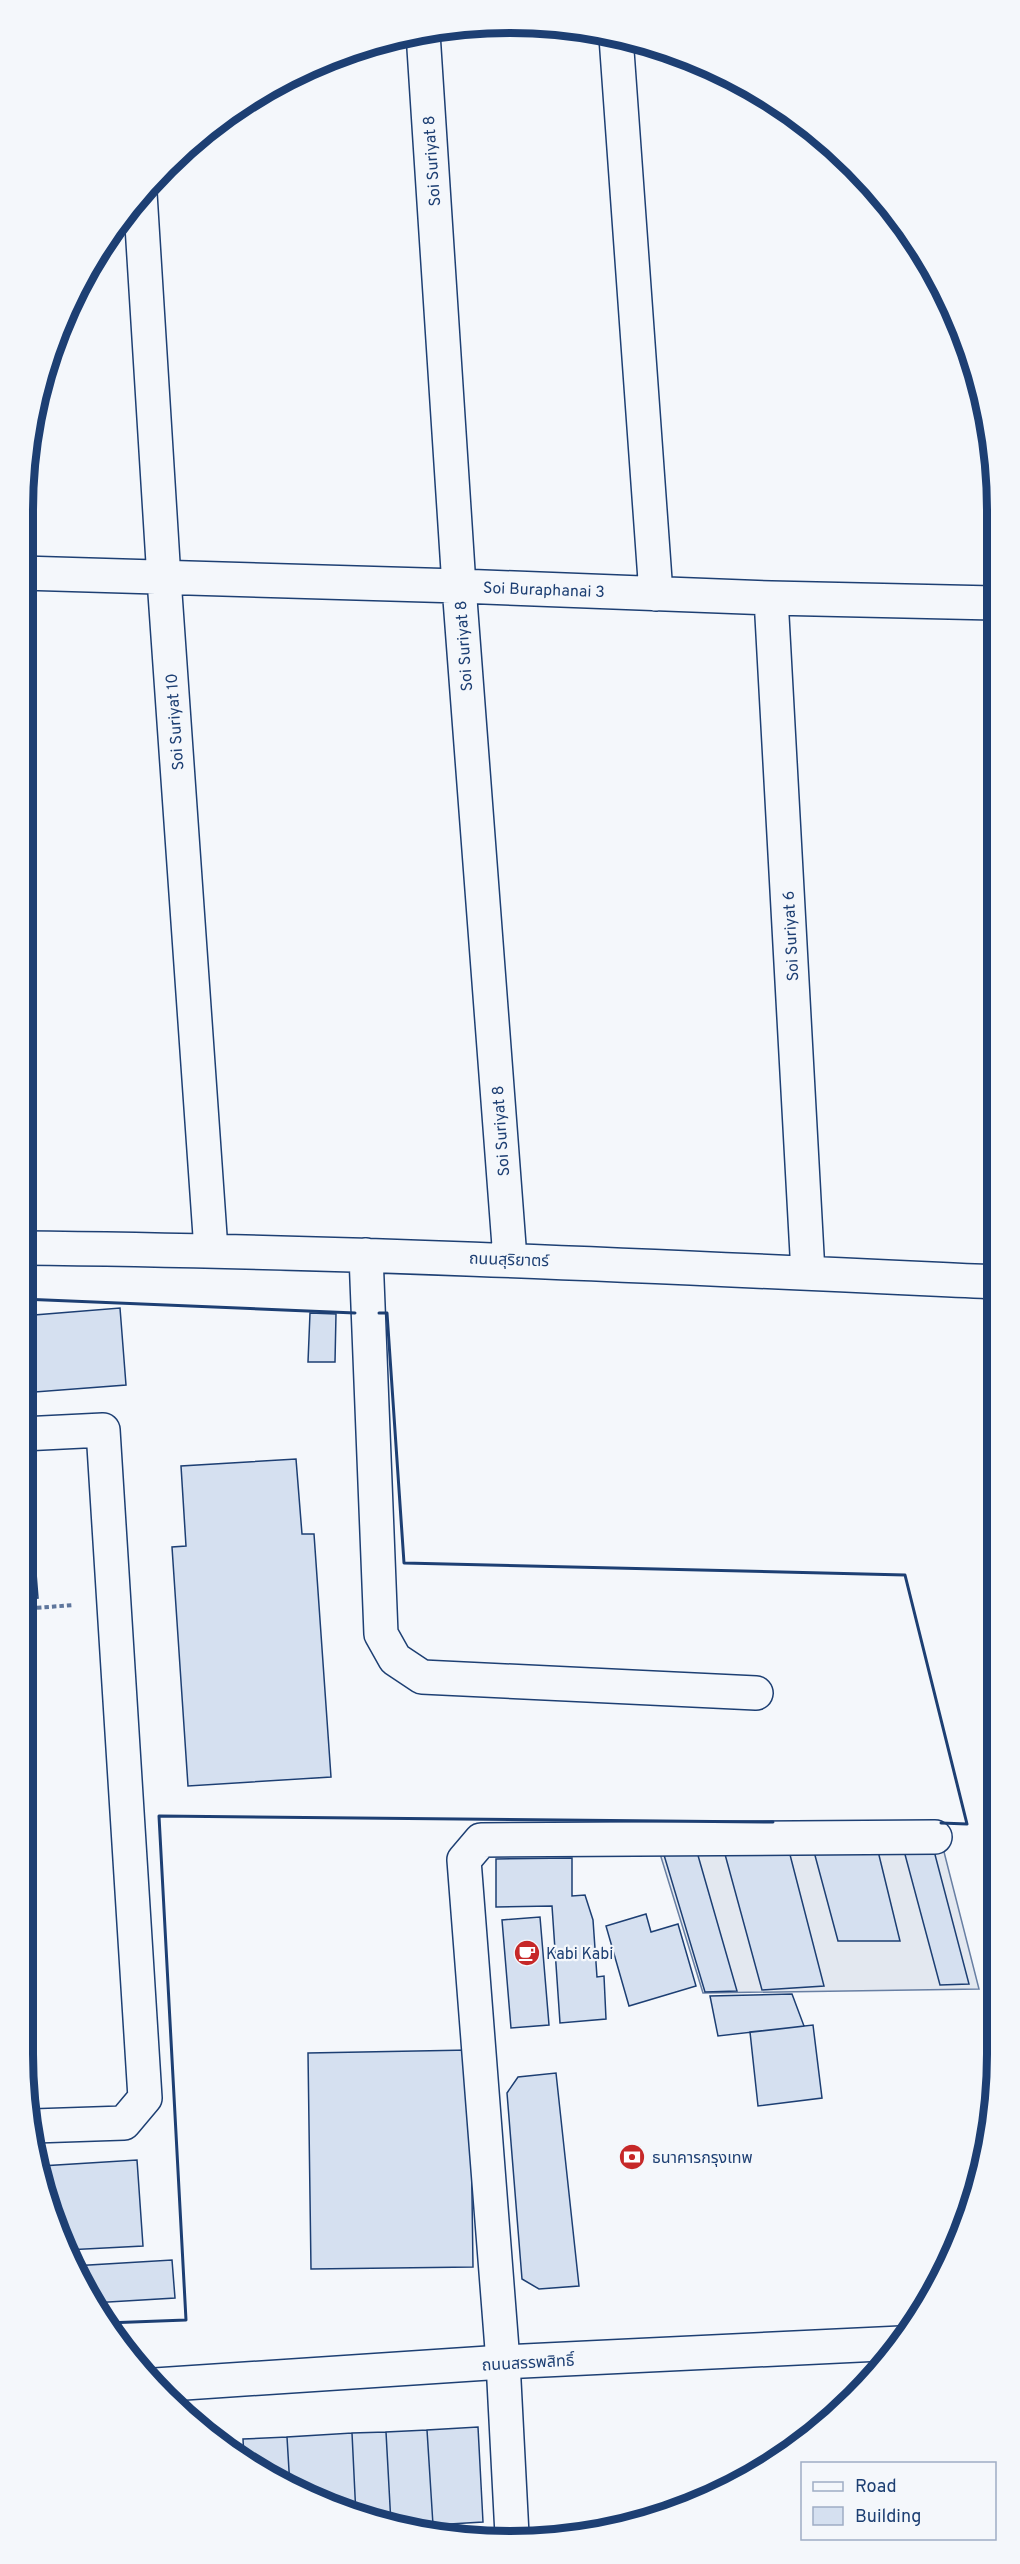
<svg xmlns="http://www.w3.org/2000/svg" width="1020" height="2564" font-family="Overpass,'Noto Sans Thai',sans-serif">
  <rect width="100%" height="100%" fill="#f4f7fb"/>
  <path fill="#e3e8f0" stroke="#687fa3" stroke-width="1.5" d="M657 1844H942L979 1989 703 1993Z"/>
  <path fill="#d5e0f0" stroke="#1d3f73" stroke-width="1.5" d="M120 1308 126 1385 22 1393V1316Z
    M310 1313 336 1314 335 1362H308Z
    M296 1459 302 1534H314L331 1777 188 1786 172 1547 186 1546 181 1466Z
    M32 1523 38 1598 22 1599V1524Z
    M661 1845H695L737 1991 705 1992Z
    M723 1847H788L824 1986 762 1990Z
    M877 1847 900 1941H838L813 1848Z
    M903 1847H933L969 1984 940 1985Z
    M572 1858V1896L585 1895 593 1920 597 1977 604 1976 606 2019 560 2023 552 1906 496 1907V1859Z
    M646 1914 651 1932 678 1924 696 1986 629 2006 606 1926Z
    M540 1917 549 2025 511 2028 502 1920Z
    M792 1994 804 2026 718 2036 710 1996Z
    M813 2025 822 2098 758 2106 750 2032Z
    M470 2050 473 2267 311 2269 308 2053Z
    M556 2073 579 2286 539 2289 522 2279 507 2093 518 2077Z
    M137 2160 143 2246 66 2250 48 2211 41 2166Z
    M172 2260 175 2298 92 2303 73 2266Z
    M478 2427 483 2522 433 2525 427 2430Z
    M427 2430 433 2525 404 2527 391 2524 386 2432Z
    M386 2432 391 2524 356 2516 352 2433Z
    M352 2433 356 2516 290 2487 287 2437Z
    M287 2437 290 2487 267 2476 244 2458 243 2439Z"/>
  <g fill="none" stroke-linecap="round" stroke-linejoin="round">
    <g stroke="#1d3f73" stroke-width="36">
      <path id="minor" d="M423 33 459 586 510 1259
        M616 37 656 594
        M140 193 164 579 211 1250
        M22 573 459 586 771 598 994 603
        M771 598 808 1273
        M22 1248C347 1251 671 1267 995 1282
        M366 1255 381 1634 395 1659 422 1677 756 1693
        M22 1434 103 1430 145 2098 124 2123 34 2126
        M512 2535 503 2362 464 1860 481 1840 935 1837"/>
    </g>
    <g stroke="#1d3f73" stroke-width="36">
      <path id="major" d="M155 2385 503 2362 901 2343"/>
    </g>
    <path stroke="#5e769c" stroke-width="4" stroke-dasharray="4.5 3" stroke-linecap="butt" d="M22 1609 74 1605"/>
    <use href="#minor" stroke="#f4f7fb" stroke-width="33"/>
    <use href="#major" stroke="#f4f7fb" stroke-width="33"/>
    <path stroke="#1d3f73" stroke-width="3" d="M22 1299 355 1313
      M379 1313H387L404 1563 905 1575 967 1824 941 1823
      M106 2323 186 2320 159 1816 773 1822"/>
  </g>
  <defs>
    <g id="cafe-disc" transform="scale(1.35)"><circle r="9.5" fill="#c62828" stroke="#f4f7fb"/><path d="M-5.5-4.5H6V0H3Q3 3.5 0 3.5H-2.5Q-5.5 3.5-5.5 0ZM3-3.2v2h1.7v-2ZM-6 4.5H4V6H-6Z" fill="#fff"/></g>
    <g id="bank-disc" transform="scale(1.35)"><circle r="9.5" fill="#c62828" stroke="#f4f7fb"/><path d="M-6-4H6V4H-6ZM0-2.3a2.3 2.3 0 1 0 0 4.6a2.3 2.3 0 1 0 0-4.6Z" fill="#fff"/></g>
  </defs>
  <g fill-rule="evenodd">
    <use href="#cafe-disc" x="527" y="1953"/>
    <use href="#bank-disc" x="632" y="2157"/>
  </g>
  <g text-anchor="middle" stroke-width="4.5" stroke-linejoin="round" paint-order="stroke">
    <g font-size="16" fill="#1d3f73" stroke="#f4f7fb">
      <text transform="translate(431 161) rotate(-94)" y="6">Soi Suriyat 8</text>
      <text transform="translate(544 589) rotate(2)" y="6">Soi Buraphanai 3</text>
      <text transform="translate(463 646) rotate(-94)" y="6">Soi Suriyat 8</text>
      <text transform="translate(174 722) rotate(-94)" y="6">Soi Suriyat 10</text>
      <text transform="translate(790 936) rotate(-93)" y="6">Soi Suriyat 6</text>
      <text transform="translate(500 1131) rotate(-94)" y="6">Soi Suriyat 8</text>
      <text transform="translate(509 1259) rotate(2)" y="6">ถนนสุริยาตร์</text>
      <text transform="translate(528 2362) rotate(-3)" y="6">ถนนสรรพสิทธิ์</text>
    </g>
    <g font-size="16" fill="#1d3f73" stroke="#f4f7fb" text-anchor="start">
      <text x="546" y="1959">Kabi Kabi</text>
      <text x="652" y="2163">ธนาคารกรุงเทพ</text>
    </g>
  </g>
  <path d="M0 0H1020V2564H0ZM510 33H510A477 477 0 0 1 987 510V2054A477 477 0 0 1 510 2531H510A477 477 0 0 1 33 2054V510A477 477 0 0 1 510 33Z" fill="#f4f7fb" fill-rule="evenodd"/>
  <path fill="none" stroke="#1d3f73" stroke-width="8" d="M510 33H510A477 477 0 0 1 987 510V2054A477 477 0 0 1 510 2531H510A477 477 0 0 1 33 2054V510A477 477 0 0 1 510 33Z"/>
  <rect x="801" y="2462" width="195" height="78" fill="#f4f7fb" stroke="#9eadc5" stroke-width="1.5"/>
  <rect x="813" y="2482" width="30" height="9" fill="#f4f7fb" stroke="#9eadc5" stroke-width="1.5"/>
  <text x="855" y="2492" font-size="18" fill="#1d3f73">Road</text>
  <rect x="813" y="2507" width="30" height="18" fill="#d5e0f0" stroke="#9eadc5" stroke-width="1.5"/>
  <text x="855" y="2522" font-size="18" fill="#1d3f73">Building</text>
</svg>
